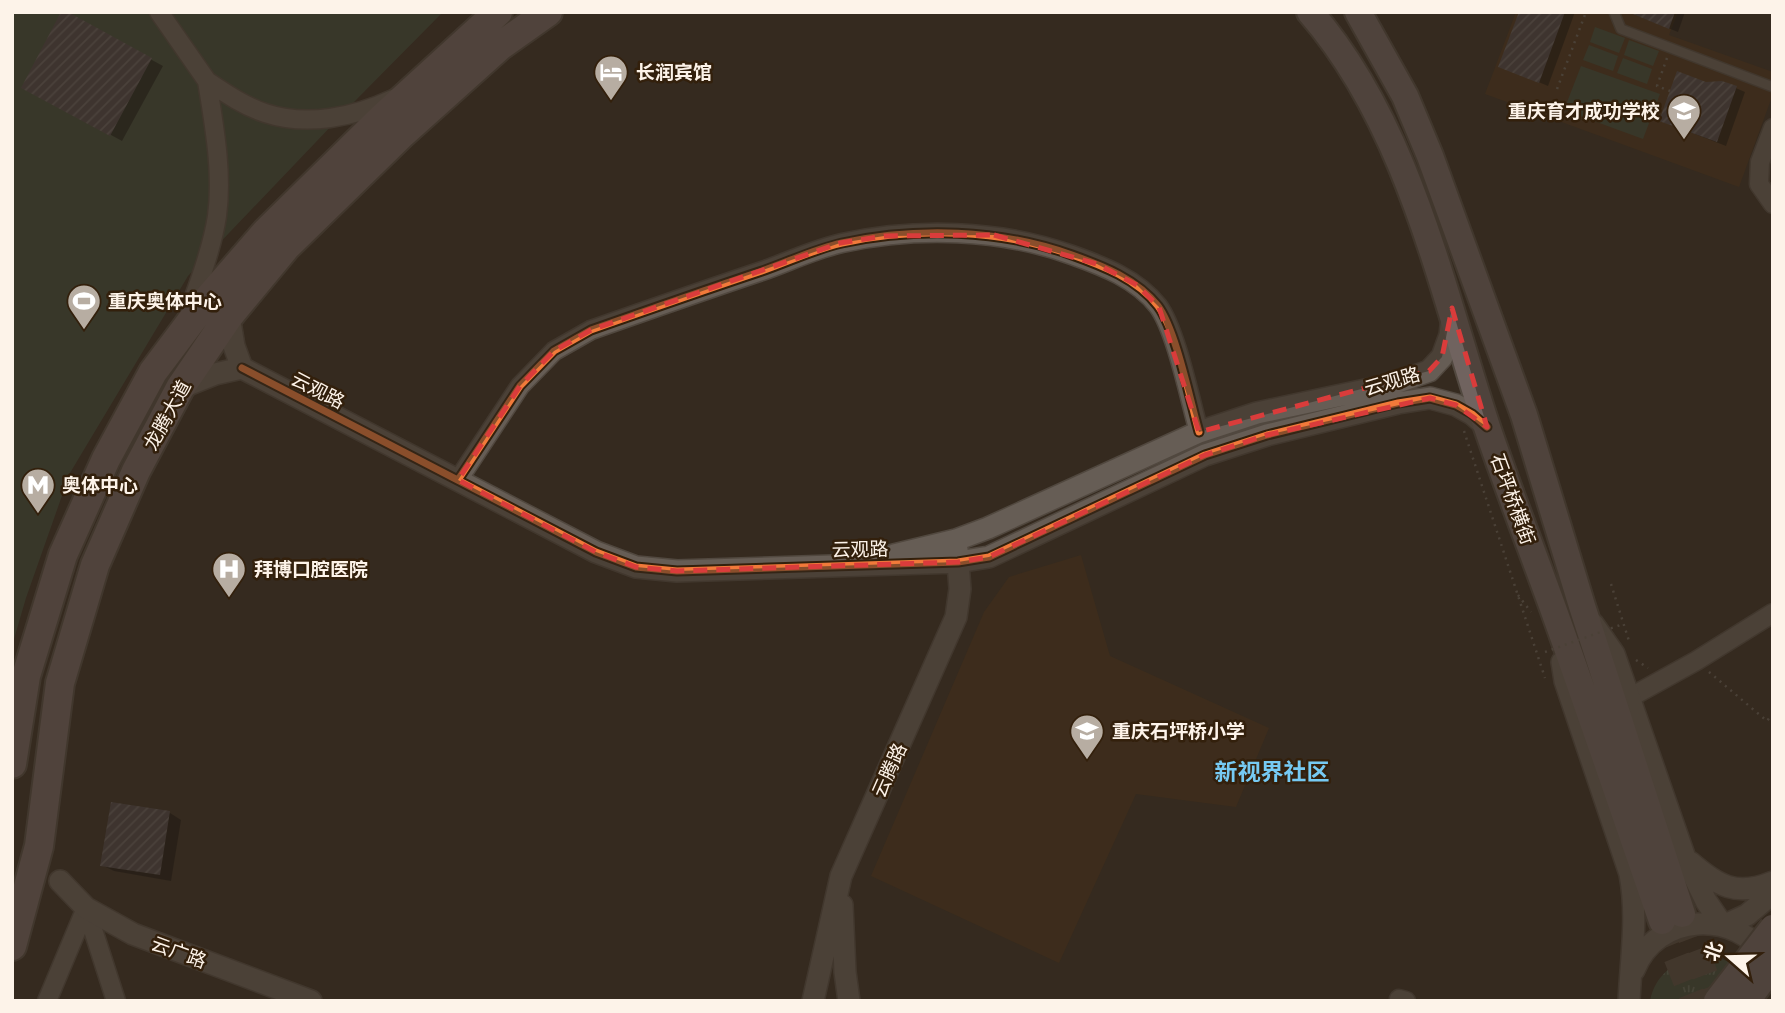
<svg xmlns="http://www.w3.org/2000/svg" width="1785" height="1013" font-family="'Noto Sans','Noto Sans SC',sans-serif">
  <defs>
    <pattern id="grass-tufts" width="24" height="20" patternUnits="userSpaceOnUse" patternTransform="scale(1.75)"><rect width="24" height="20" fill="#3d4736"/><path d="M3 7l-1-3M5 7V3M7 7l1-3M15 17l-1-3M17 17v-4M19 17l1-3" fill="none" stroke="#5a6253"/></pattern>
    <pattern id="building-hatch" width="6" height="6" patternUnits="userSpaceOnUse" patternTransform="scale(1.75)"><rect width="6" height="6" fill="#4a4243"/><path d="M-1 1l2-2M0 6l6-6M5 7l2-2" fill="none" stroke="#655e5e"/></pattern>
  </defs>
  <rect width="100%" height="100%" fill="#352a1f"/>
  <path fill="#473019" d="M1516 12H1678L1669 35 1773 72V94L1739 187 1485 94Z
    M1081 555 1110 656 1269 728 1236 807 1136 794 1059 963 871 876 984 612 1009 577Z"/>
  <path fill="url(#grass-tufts)" d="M1700 956C1737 956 1741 974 1760 1001H1650C1655 975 1675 960 1700 956Z"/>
  <path fill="#3d4736" d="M12 12H443L357 99 188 276 70 473 26 598 12 646Z
    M1595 27 1625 38 1619 53 1590 42Z
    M1629 40 1659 51 1653 66 1624 55Z
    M1589 45 1618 56 1613 71 1583 60Z
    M1623 58 1652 69 1647 84 1617 73Z
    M1581 66 1660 94 1643 139 1564 110Z"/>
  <path fill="#0007" d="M64 12 163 66 122 141 23 87Z
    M1521 12H1575L1548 86 1500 66Z
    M1628 12H1685L1678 32Z
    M1722 82 1745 92 1726 146 1661 121 1706 84Z
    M170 813 181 820 171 881 114 871 102 865Z"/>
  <path fill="url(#building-hatch)" d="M61 12H68L152 58 110 136 21 88Z
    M1519 12H1565L1539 83 1498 67Z
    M1628 12H1675L1669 29Z
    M1677 71 1706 82 1722 81 1737 86 1717 142 1659 121Z
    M111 802 170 811 160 875 100 866Z"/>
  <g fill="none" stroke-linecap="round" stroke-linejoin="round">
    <path stroke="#53483d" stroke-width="26" stroke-dasharray="26 13" stroke-linecap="butt" d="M1682 914 1715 1001
      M1662 921 1694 1001"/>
    <g stroke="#51483f" stroke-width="12">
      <path id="service" d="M1614 12 1621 29 1773 87"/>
    </g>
    <g stroke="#51483f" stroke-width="21">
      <path id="minor" d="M159 12 207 81
        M1773 128 1760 162 1759 184 1773 204
        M195 294C204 269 213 243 217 216 223 172 214 125 207 81 225 93 244 106 265 113 307 127 354 117 393 99
        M458 480 520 386 554 351 591 330C648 310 705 290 762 271 788 262 815 249 842 243 916 227 1000 229 1072 255 1103 266 1137 279 1158 306 1176 330 1190 400 1199 432
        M1629 698 1696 661 1773 613
        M86 908 116 1001
        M1399 999 1406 1001
        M47 1001 86 908"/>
    </g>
    <g stroke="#51483f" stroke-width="24">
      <path id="tertiary" d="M242 368 596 552 636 567 677 571 958 562 989 557 1205 455 1267 435 1398 403 1430 398 1456 405 1472 414 1487 427
        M180 388 215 374 242 368 234 346 229 316
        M894 555 956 540 988 528 1199 432 1257 413 1389 385 1429 371 1442 357 1450 335 1452 317
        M1593 624 1614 654 1685 858 1706 901 1723 926
        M1562 662 1565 681 1630 874C1638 917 1631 957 1629 1001
        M1690 862C1718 886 1736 897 1773 882
        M60 881 86 908 133 934 311 1001
        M842 905 845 972 849 1001
        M1723 926 1747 915 1773 893
        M1634 970C1656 913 1736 908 1768 959
        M813 1001 841 876 956 617 960 589 957 549"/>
    </g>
    <g stroke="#51483f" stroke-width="30">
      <path id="primary" d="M1310 12C1409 126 1441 288 1487 427 1508 489 1532 550 1554 611 1591 714 1626 818 1662 921
        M1358 12 1405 96 1430 156 1524 415 1582 606 1682 914"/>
    </g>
    <g stroke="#51483f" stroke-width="32">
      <path id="trunk" d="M12 764 26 676 63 555 106 459 153 372 207 300 266 232 384 116 498 12
        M12 946 39 846 60 683 95 565 136 471 180 388 229 316 286 247 403 133 500 46 548 12"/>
    </g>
    <path stroke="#655d55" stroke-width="2.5" stroke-dasharray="2 5" stroke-linecap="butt" d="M1667 58 1657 86 1670 91
      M1557 89 1586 12
      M1464 431 1545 678
      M1611 584 1629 641
      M1518 595 1531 612
      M1636 660 1648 668
      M1709 672 1767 721 1773 713"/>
    <use href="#service" stroke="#665d55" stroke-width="9"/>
    <use href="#minor" stroke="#665d55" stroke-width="18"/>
    <use href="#tertiary" stroke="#665d55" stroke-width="21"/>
    <use href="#primary" stroke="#70635f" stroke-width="26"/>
    <use href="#trunk" stroke="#72635f" stroke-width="28"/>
    <g stroke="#51483f" stroke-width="30" stroke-linecap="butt">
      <path id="primary-bridge" d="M1717 1001 1773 928
        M1747 1001 1773 965"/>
    </g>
    <path stroke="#655d55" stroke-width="2.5" stroke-dasharray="2 5" stroke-linecap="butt" d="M1545 652 1623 624"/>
    <use href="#primary-bridge" stroke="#70635f" stroke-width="26"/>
    <g stroke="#33200c" stroke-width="11">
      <path id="cycleway" d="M242 368 596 552 636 567 677 571 958 562 989 557 1205 455 1267 435 1398 403 1430 398 1456 405 1472 414 1487 427
        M458 480 520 386 554 351 591 330C648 310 705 290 762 271 788 262 815 249 842 243 916 227 1000 229 1072 255 1103 266 1137 279 1158 306 1176 330 1190 400 1199 432"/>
    </g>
    <use href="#cycleway" stroke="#f17a3a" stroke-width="7"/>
  </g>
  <path d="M0 0H1785V1013H0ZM994 235 1097 264 1137 285 1159 307 1199 432 1429 371 1442 357 1452 308 1487 427 1456 405 1430 398 1267 435 1205 455 989 557 958 562 677 571 636 567 596 552 458 480 520 386 554 351 591 330 840 243 884 236Z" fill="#352a1f" fill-opacity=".55" fill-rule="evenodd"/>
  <path fill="none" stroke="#da3c3b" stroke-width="5" stroke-dasharray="14 9" stroke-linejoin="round" d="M994 235 1097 264 1137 285 1159 307 1199 432 1429 371 1442 357 1452 308 1487 427 1456 405 1430 398 1267 435 1205 455 989 557 958 562 677 571 636 567 596 552 458 480 520 386 554 351 591 330 840 243 884 236Z"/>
  <defs>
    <g id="hotel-pin" transform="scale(1.75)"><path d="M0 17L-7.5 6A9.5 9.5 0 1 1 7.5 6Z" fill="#b7ada2" stroke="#33200c"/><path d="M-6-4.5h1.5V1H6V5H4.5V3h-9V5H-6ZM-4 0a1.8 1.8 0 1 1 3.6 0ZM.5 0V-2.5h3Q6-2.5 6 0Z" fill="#fff"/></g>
    <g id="school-pin" transform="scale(1.75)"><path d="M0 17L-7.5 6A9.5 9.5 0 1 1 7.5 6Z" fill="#b7ada2" stroke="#33200c"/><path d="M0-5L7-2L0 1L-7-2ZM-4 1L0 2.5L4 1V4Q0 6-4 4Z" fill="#fff"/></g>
    <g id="stadium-pin" transform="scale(1.75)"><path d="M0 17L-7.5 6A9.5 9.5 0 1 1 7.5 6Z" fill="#b7ada2" stroke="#33200c"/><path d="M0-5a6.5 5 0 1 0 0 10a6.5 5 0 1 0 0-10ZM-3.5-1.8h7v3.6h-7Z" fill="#fff"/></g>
    <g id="metro-pin" transform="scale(1.75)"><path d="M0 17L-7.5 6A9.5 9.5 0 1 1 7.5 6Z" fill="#b7ada2" stroke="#33200c"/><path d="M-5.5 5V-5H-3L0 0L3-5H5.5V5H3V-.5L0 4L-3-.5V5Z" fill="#fff"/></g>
    <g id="hospital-pin" transform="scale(1.75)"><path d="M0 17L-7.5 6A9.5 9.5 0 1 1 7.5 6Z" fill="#b7ada2" stroke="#33200c"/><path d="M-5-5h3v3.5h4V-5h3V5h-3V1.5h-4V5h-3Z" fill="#fff"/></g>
  </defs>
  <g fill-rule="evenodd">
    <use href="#hotel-pin" x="611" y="72"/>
    <use href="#school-pin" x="1684" y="111"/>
    <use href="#stadium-pin" x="84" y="301"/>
    <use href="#metro-pin" x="38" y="485"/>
    <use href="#hospital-pin" x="229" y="569"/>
    <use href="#school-pin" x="1087" y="731"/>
  </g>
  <g text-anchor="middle" stroke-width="5" stroke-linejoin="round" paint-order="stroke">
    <g font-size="19" font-weight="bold" fill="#fdf3e9" stroke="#33200c" text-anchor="start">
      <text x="636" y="79">长润宾馆</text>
      <text x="1660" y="118" text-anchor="end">重庆育才成功学校</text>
      <text x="108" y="308">重庆奥体中心</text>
      <text x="62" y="492">奥体中心</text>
      <text x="254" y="576">拜博口腔医院</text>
      <text x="1112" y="738">重庆石坪桥小学</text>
    </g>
    <g font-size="19" fill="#fdf3e9" stroke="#33200c">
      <text transform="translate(1392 381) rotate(-16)" y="7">云观路</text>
      <text transform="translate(318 390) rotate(27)" y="7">云观路</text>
      <text transform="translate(167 415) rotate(-61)" y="7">龙腾大道</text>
      <text transform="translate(1513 499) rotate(70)" y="7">石坪桥横街</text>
      <text transform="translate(860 549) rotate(-1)" y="7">云观路</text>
      <text transform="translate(889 770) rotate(-66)" y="7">云腾路</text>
      <text transform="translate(179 952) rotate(20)" y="7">云广路</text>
    </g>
    <g font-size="23" font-weight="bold" fill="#76caf3" stroke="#33200c">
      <text x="1272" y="780">新视界社区</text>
    </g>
  </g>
  <rect width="1785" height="1013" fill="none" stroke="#fdf3e9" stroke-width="28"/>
  <g transform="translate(1729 957) rotate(290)" stroke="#33200c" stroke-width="5" paint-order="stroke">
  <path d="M0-5L12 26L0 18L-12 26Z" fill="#fdf3e9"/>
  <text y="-10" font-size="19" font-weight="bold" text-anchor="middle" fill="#fdf3e9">北</text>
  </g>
</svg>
